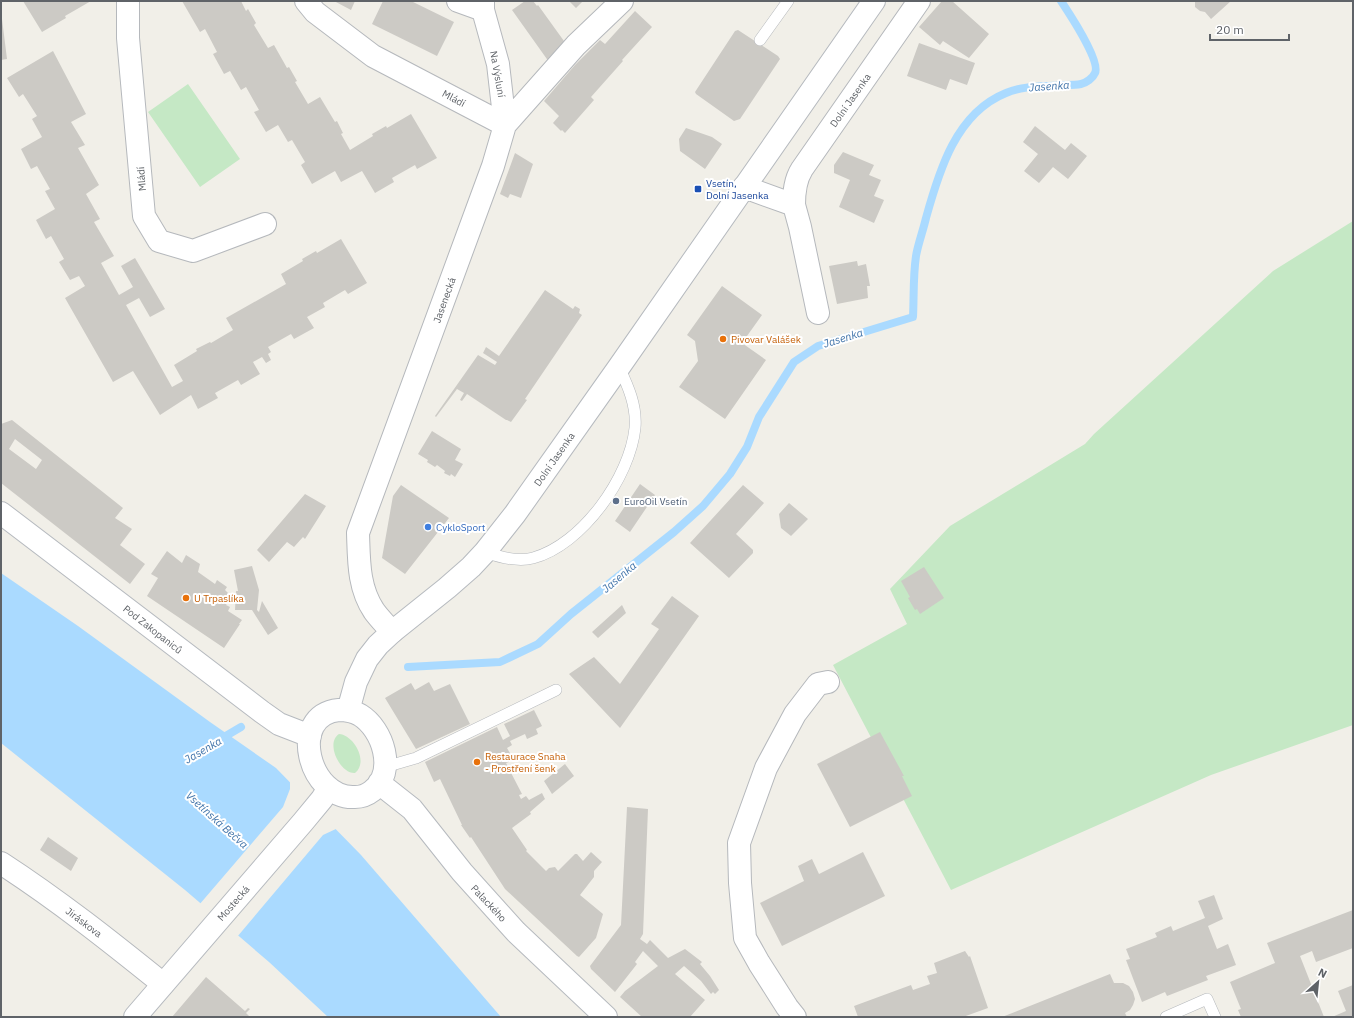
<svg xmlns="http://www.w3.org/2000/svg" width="1354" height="1018" font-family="'IBM Plex Sans',sans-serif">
  <rect width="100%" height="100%" fill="#f1efe8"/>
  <path fill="#c5e8c5" d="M188 84 240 159 200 187 148 112Z
    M1353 221V725L1211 775 951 890 833 665 907 624 890 589 950 526 1085 444 1094 434 1273 271Z
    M339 734C354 735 369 762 355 773 340 774 325 743 339 734Z"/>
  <path fill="#aadaff" d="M1 573 78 626 210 722 276 768 361 855 501 1017H328L269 962 185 890 1 743Z"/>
  <path fill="#f1efe8" d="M290 779 338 828 323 835 237 937 199 905 283 807 290 789Z"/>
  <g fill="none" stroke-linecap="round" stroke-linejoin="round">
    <path stroke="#aadaff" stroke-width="8" d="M408 667 500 662 538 644 571 614 674 532 703 506 730 474 747 447 759 417 794 362 818 346 913 317C914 297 913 276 916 256 918 244 923 231 926 218 939 171 956 113 1006 93 1024 85 1046 87 1066 85 1070 85 1076 85 1081 84 1086 83 1093 78 1095 73 1101 61 1069 13 1061 1
      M219 740 241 727"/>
  </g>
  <path fill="#cccac5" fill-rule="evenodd" d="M23 1H91L65 16 66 18 42 32Z
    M182 1H241L246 11 248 9 256 23 254 25 268 48 274 45 287 68 289 67 297 81 295 82 308 104 320 97 335 122 337 121 343 133 341 134 350 150 373 136 372 134 386 126 387 128 411 114 437 158 417 169 415 165 392 178 394 182 375 193 362 171 341 182 335 171 312 184 301 165 305 162 292 140 288 142 278 125 266 132 254 112 259 110 246 87 241 90 230 71 224 74 213 54 217 52 205 29 200 32Z
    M334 1H355L351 10Z
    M383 1H411L454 22 437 56 372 24Z
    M525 1H533L537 6 538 5 569 48 549 62 512 10Z
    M569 1H583L576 8Z
    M942 1H952L989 34 969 58 943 41 940 45 919 27Z
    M1195 1H1231L1211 19 1205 12 1200 11 1195 7Z
    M635 11 652 27 622 60 623 61 591 97 594 100 565 133 562 130 561 131 553 123 559 116 544 101 575 65 600 40 605 44Z
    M1 19H2L7 59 1 60Z
    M738 30 778 56 780 59 740 119 734 121 696 94 695 92 735 31Z
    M919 43 975 63 967 85 950 79 946 90 907 76Z
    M53 51 86 114 71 122 85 145 78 148 99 185 86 194 100 219 94 222 114 256 101 263 119 295 133 287 121 266 135 258 165 309 150 317 139 298 126 305 172 387 183 381 174 365 197 351 196 349 210 342 211 343 233 330 226 318 286 284 281 274 303 261 302 259 316 251 317 253 341 239 367 283 348 294 345 290 323 303 325 307 307 317 314 328 294 339 291 334 268 347 271 352 268 354 271 360 266 363 262 357 253 362 260 374 241 385 238 380 215 393 218 398 198 409 191 395 160 415 133 371 113 382 65 298 85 286 79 276 70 280 59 262 64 259 51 236 46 239 36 220 55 209 45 191 50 189 37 166 31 169 21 149 42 137 32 119 37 116 23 94 19 97 7 78Z
    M1035 126 1065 150 1071 143 1087 156 1068 179 1053 167 1039 183 1024 171 1038 154 1023 142Z
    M686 128 712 137 722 144 705 169 680 151 679 139Z
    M843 152 874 165 869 175 881 180 874 196 884 200 874 223 839 207 850 180 834 173V165Z
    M515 153 533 164 521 198 510 194 508 198 500 194Z
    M857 261 858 266 866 264 870 286H867L868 298 837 304 829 266Z
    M722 286 762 315 742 343 766 360 725 419 679 387 698 361 695 341 687 335Z
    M545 290 573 309 575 306 580 309 579 313 582 315 525 399 527 400 511 422 507 420H506L467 394 462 401 460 400 464 393 457 389 436 417 435 416 478 355 495 365 497 362 483 353 486 347 499 356Z
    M12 420 123 508 115 518 132 529 120 545 145 564 130 584 1 483V424ZM15 439 42 460 36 469 9 449Z
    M432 431 461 449 455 460 463 464 455 477 451 474 450 476 444 473 445 471 437 465 435 467 427 462 428 460 418 454Z
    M640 484 655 495 630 532 615 521Z
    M401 485 449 518 405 574 382 558 393 496Z
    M743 485 764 503 736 534 753 550V553L729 578 690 543Z
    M305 494 326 506 305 539 303 537 294 547 287 542 269 562 257 550Z
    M789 503 808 519 791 536 781 528 779 514Z
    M167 551 182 563 186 555 200 564 198 572 215 584 217 580 227 587 225 590 229 594 230 599 226 605 230 607 228 611 242 620 239 624H240L224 648 147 596 158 578 151 574Z
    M252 566 259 590 257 610 259 612 262 601 278 628 268 635 252 610H235L236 591H238L234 570Z
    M924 567 944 598 920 614 917 609 915 610 908 598 910 597 901 581Z
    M672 596 699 616 620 728 569 674 594 657 620 684 659 629 651 624Z
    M622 605 626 613 598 638 592 632Z
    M429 682 434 691 450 684 470 724 416 749 385 698 411 683 415 690Z
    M534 710 542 726 536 729 538 734 527 739 525 734 510 741 512 745 507 748 514 760 506 763 522 794 519 795 521 799 526 796 529 800 542 793 545 799 530 812 531 814 512 828 527 850 526 851 546 871 549 868 555 867 558 871 575 854H577L583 861 591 852 602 862 594 871V877L580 895 603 914 596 938 579 957 577 956 505 889 471 837 470 838 461 825H462L440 779 434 782 425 762 497 727 503 740 510 736 504 724Z
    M880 732 904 776H902L912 796 850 827 817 764Z
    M565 764 574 776 552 794 544 781Z
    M627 807 648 809 643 934 640 939 647 944 650 940 668 958 685 949 702 962 700 964 710 976 719 990 715 994 713 992 711 994 701 981 684 966 675 974 705 1000 690 1017H642L620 997 625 991 658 966 643 951 635 962 637 964 615 992 591 969 590 966 621 925Z
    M48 837 78 858 71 871 40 850Z
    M863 852 885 896 782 946 760 903 804 881 798 866 812 859 819 874Z
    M1214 895 1223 919 1208 926 1217 949 1228 944 1236 965 1206 976 1208 980 1167 996 1165 992 1142 1002 1126 960 1130 959 1126 949 1157 937 1155 933 1171 926 1173 931 1205 918 1198 901Z
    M1353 910V948L1316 962 1312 951 1300 956 1324 1017H1241L1238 1010 1241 1009 1230 982 1275 963 1267 943Z
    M965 951 969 957 970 956 988 1008 963 1017H858L854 1006 911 985 913 990 930 984 927 976 937 973 934 963Z
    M1110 974 1114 983H1123L1129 986 1133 992 1135 999 1133 1005 1130 1010 1125 1013 1127 1017H1002Z
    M206 977 245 1011 248 1008 250 1009 246 1013 250 1017H172Z
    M1353 985V1017H1332L1346 1011 1338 991Z"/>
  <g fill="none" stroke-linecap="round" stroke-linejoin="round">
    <g stroke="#b5b8bc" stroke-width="12">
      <path id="lane" d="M760 40 788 1
        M485 552C499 557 518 562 533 558 582 545 630 477 635 428 637 406 628 386 619 367
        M385 767 416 758 556 690
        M1166 1017 1207 999 1215 1017"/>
    </g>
    <g stroke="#b5b8bc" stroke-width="24">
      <path id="street" d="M128 1V38L144 216 159 241 193 251 265 224
        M306 1 315 12 373 56 505 125
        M458 1 483 10
        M483 1V10L498 64 505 125
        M744 187 794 205C794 192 795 180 802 169L919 1
        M794 205 800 227 818 313
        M392 632C386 625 379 618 374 611 358 587 359 560 358 533L493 166 505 125 576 45 622 1
        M1 863C58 900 111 942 163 984
        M795 1017 787 1007 759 963 745 938 740 883 739 843 766 768 795 714 818 684 828 682"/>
    </g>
    <g stroke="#b6babf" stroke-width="24">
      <path id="secondary" d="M1 513 262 712 279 724 310 736
        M339 710C347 710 353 711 360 715 383 729 397 772 372 791 367 795 361 797 355 797 309 800 287 715 339 710Z
        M348 711 356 682 367 659 378 645 392 632 447 588 471 567 485 552 515 514 619 367 874 1
        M379 783 412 809 462 872 516 932 606 1017
        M135 1017 303 822 322 799 329 788"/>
    </g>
    <use href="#lane" stroke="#fff" stroke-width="11"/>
    <use href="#street" stroke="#fff" stroke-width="22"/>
    <use href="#secondary" stroke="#fff" stroke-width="22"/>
  </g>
  <rect fill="#1a4fb4" stroke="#fff" stroke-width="1.5" x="694" y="185" width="8" height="8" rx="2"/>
  <g fill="#e8710a" stroke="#fff" stroke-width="1.5">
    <circle cx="723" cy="339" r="4"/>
    <circle cx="186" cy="598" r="4"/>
    <circle cx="477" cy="762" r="4"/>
  </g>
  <circle fill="#5c6f8a" stroke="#fff" stroke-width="1.5" cx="616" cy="501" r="4"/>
  <circle fill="#3f7fe0" stroke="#fff" stroke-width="1.5" cx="428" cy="527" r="4"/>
  <g text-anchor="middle" stroke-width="4" stroke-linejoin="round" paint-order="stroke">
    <g font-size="10" fill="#5f6368" stroke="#fff">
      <text transform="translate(498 74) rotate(80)" y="4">Na Výsluní</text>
      <text transform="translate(454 98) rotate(28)" y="4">Mládí</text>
      <text transform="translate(850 100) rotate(-55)" y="4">Dolní Jasenka</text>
      <text transform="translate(141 179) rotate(-95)" y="4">Mládí</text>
      <text transform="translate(444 300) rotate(-70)" y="4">Jasenecká</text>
      <text transform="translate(554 459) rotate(-55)" y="4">Dolní Jasenka</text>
      <text transform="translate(153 629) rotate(38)" y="4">Pod Zakopaniců</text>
      <text transform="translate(233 903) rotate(-49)" y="4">Mostecká</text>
      <text transform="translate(489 903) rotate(47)" y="4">Palackého</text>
      <text transform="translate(84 922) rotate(37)" y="4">Jiráskova</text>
    </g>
    <g font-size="10" fill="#164399" stroke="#fff" text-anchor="start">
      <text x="706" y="187">Vsetín,<tspan x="706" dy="12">Dolní Jasenka</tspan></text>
    </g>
    <g font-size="10" fill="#c56008" stroke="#fff" text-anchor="start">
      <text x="731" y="343">Pivovar Valášek</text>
      <text x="194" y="602">U Trpaslíka</text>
      <text x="485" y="760">Restaurace Snaha<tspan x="485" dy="12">- Prostření šenk</tspan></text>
    </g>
    <g font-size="10" fill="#4e5e75" stroke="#fff" text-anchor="start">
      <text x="624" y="505">EuroOil Vsetín</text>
    </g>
    <g font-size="10" fill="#366cbe" stroke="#fff" text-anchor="start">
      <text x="436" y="531">CykloSport</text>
    </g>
    <g font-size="11" font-style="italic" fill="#4174aa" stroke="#fff">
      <text transform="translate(1049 86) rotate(-4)" y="4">Jasenka</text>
      <text transform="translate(843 338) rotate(-17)" y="4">Jasenka</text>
      <text transform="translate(619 577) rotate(-40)" y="4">Jasenka</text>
      <text transform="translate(203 750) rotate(-30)" y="4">Jasenka</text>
      <text transform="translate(217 820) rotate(42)" y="4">Vsetínská Bečva</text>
    </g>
  </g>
  <rect width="1354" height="1018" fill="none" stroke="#5f6368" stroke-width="4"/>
  <g transform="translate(1318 982) rotate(27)" stroke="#ffffff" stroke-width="3" paint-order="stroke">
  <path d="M0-3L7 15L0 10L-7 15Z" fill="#5f6368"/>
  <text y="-6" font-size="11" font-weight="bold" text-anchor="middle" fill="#5f6368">N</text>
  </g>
  <path d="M1210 34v6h79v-6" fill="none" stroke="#5f6368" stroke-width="2"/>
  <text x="1216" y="34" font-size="12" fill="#5f6368" stroke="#ffffff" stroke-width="3" paint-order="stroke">20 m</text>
</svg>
